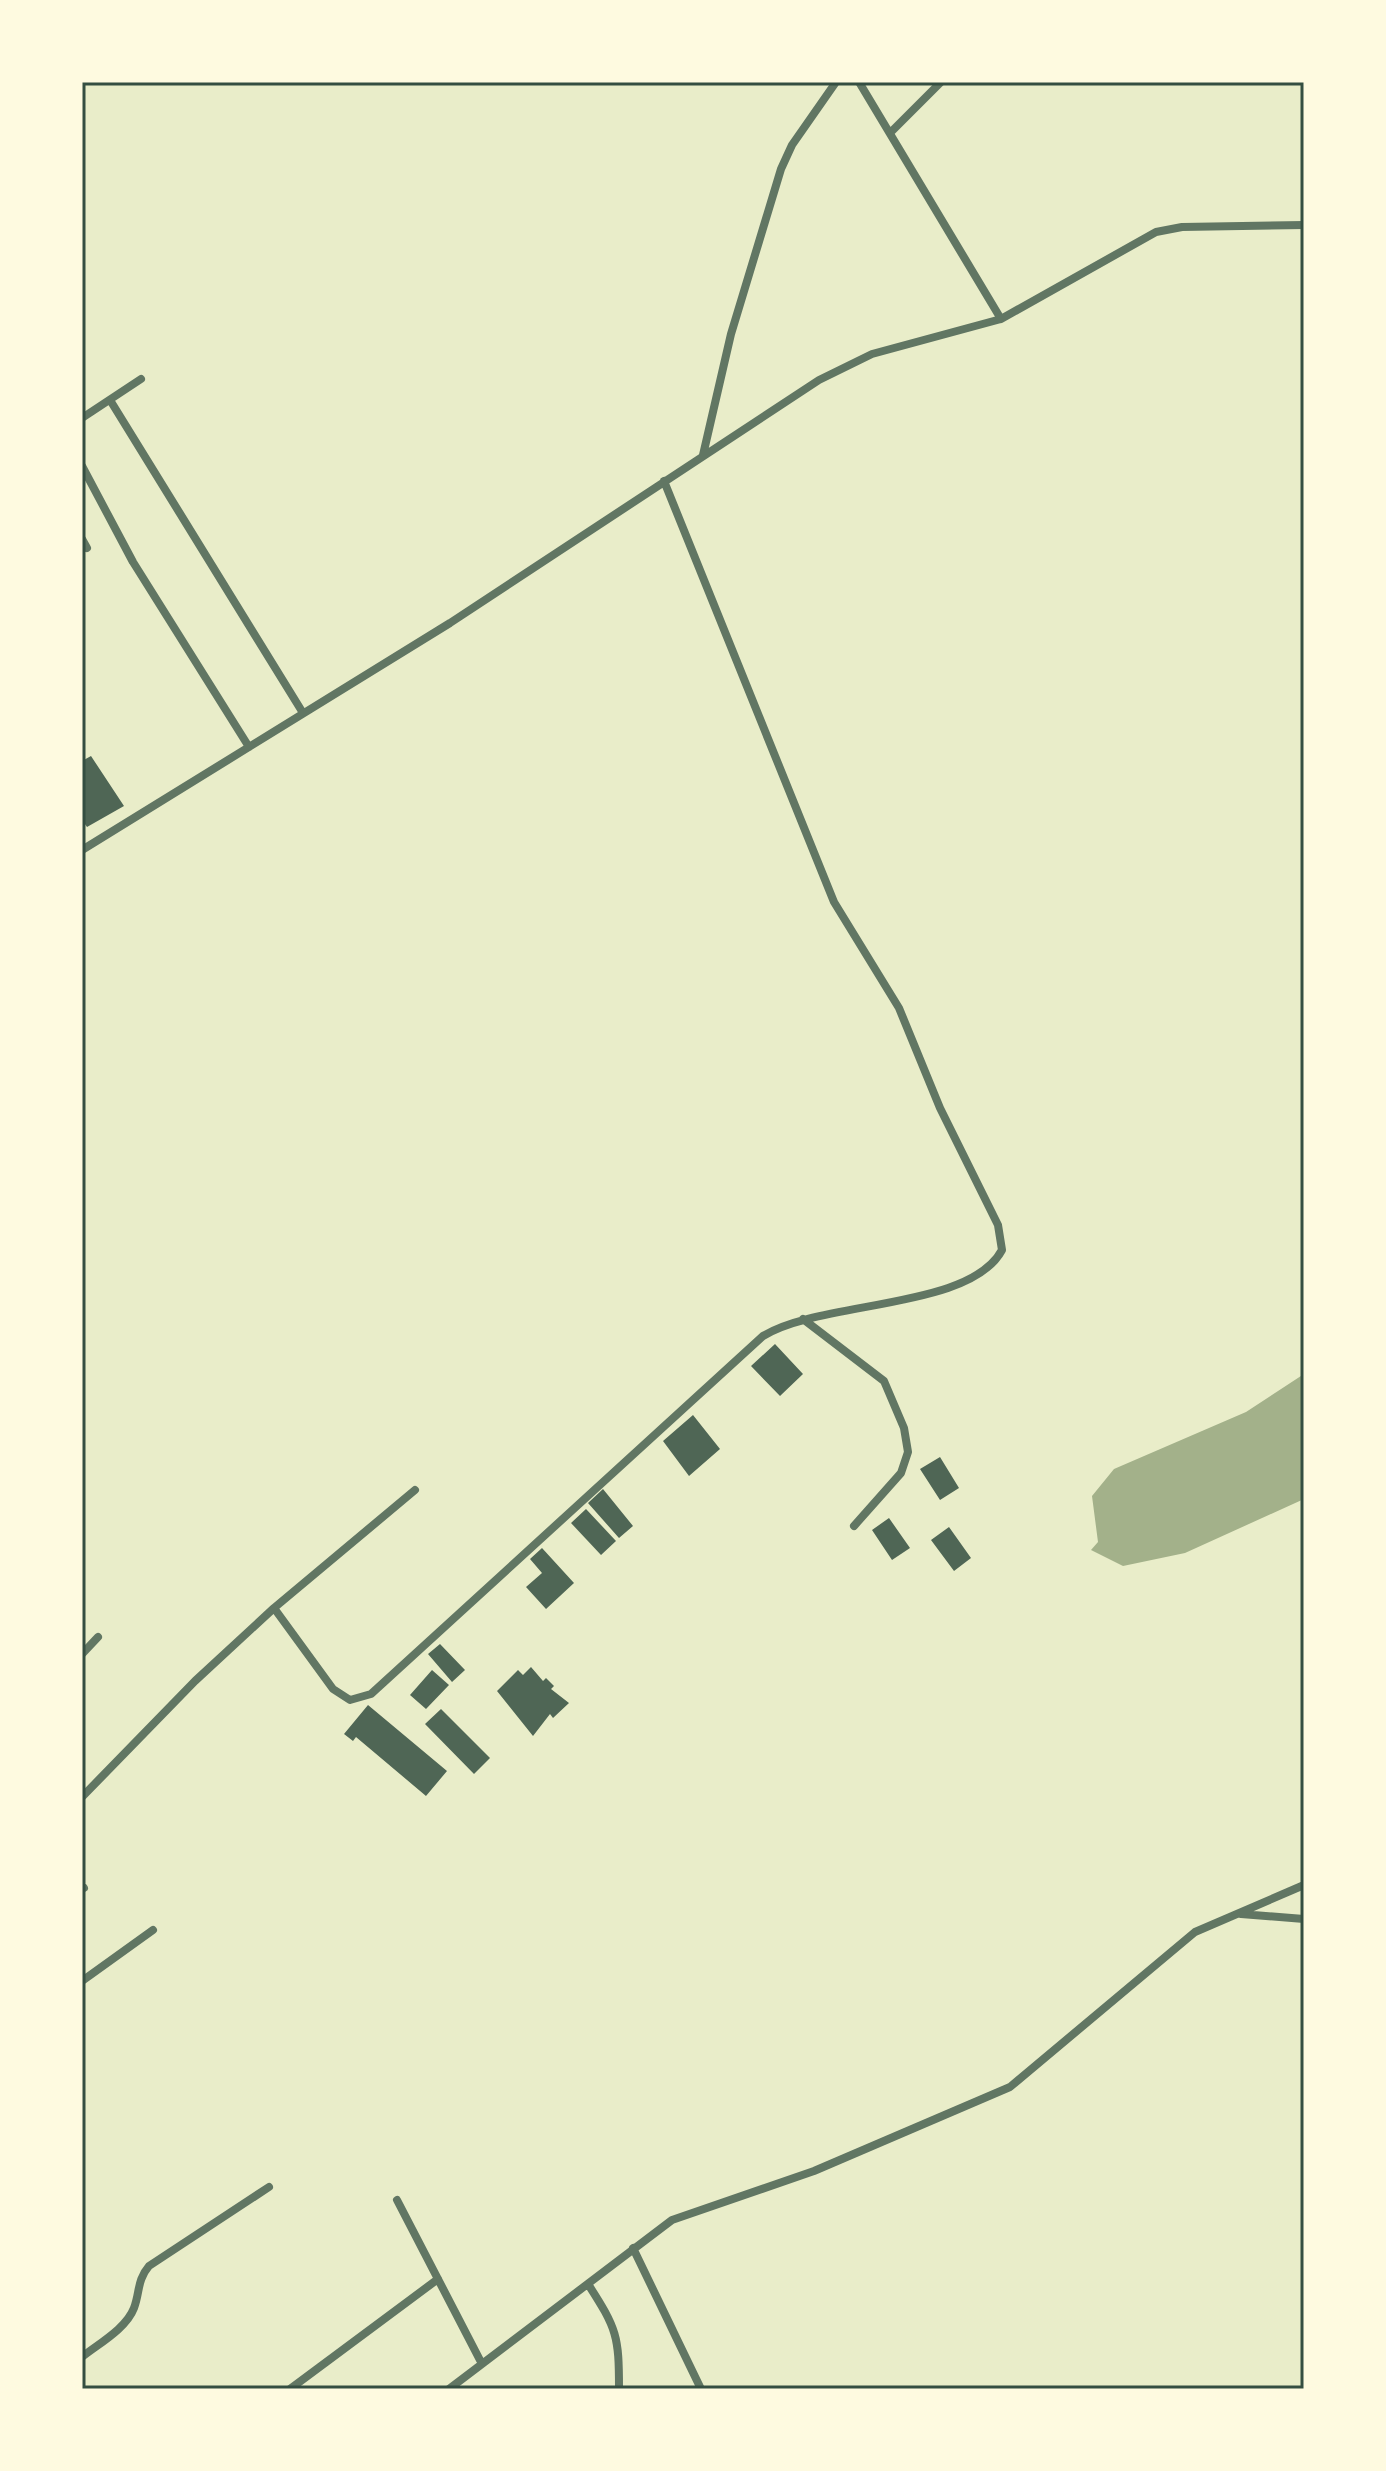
<svg xmlns="http://www.w3.org/2000/svg" width="1386" height="2471" font-family="'DM Sans',sans-serif">
  <rect width="100%" height="100%" fill="#e9edc9"/>
  <path fill="#a3b18a" d="M1304 1374V1499L1185 1553 1123 1566 1091 1550 1098 1542 1092 1496 1114 1469 1246 1412Z"/>
  <path fill="#4f6655" d="M91 756 124 806 87 827 82 820V761Z
    M775 1344 803 1374 780 1396 751 1366Z
    M693 1415 720 1449 689 1476 663 1441Z
    M940 1457 959 1488 940 1500 920 1469Z
    M603 1489 633 1526 619 1538 588 1503Z
    M586 1509 616 1541 601 1555 571 1523Z
    M889 1518 910 1548 892 1560 872 1530Z
    M949 1527 971 1558 954 1571 931 1540Z
    M542 1548 574 1583 546 1609 526 1587 542 1573 530 1559Z
    M440 1644 465 1670 452 1682 428 1654Z
    M531 1667 543 1681 546 1678 554 1686 551 1689 569 1703 553 1718 550 1714 533 1736 497 1691 518 1670 523 1675Z
    M432 1670 449 1685 426 1709 410 1695Z
    M368 1705 447 1771 426 1796 356 1737 353 1741 344 1734Z
    M441 1709 490 1758 474 1774 425 1724Z"/>
  <g fill="none" stroke-linecap="round" stroke-linejoin="round">
    <path stroke="#617663" stroke-width="8" d="M859 82 1001 319
      M890 133 941 82
      M110 400 303 713
      M82 418 141 379
      M703 455 731 334 781 169 792 145 836 82
      M82 466 133 562 249 747
      M82 539 87 548
      M82 850 450 623 819 380 872 354 1001 319 1156 232 1182 227 1304 225
      M803 1319 884 1381 904 1428 908 1452 901 1473 854 1526
      M274 1608 333 1689 350 1700 371 1694 763 1336C821 1300 970 1310 1002 1250L998 1225 940 1108 899 1008 834 902 664 481
      M82 1654 98 1637
      M82 1797 195 1681 274 1608 415 1490
      M82 1889 84 1888
      M1241 1914 1304 1919
      M82 1981 153 1930
      M397 2200 482 2364
      M633 2248 701 2389
      M588 2284C617 2329 619 2336 619 2389
      M82 2357C98 2344 126 2329 134 2308 140 2292 137 2280 149 2266L269 2187
      M290 2389 438 2279
      M449 2389 672 2220 814 2171 1010 2087 1195 1932 1304 1885"/>
  </g>
  <rect width="1386" height="2471" fill="none" stroke="#fefae0" stroke-width="168"/>
  <rect x="84" y="84" width="1218" height="2303" fill="none" stroke="#344e41" stroke-width="3"/>
</svg>
